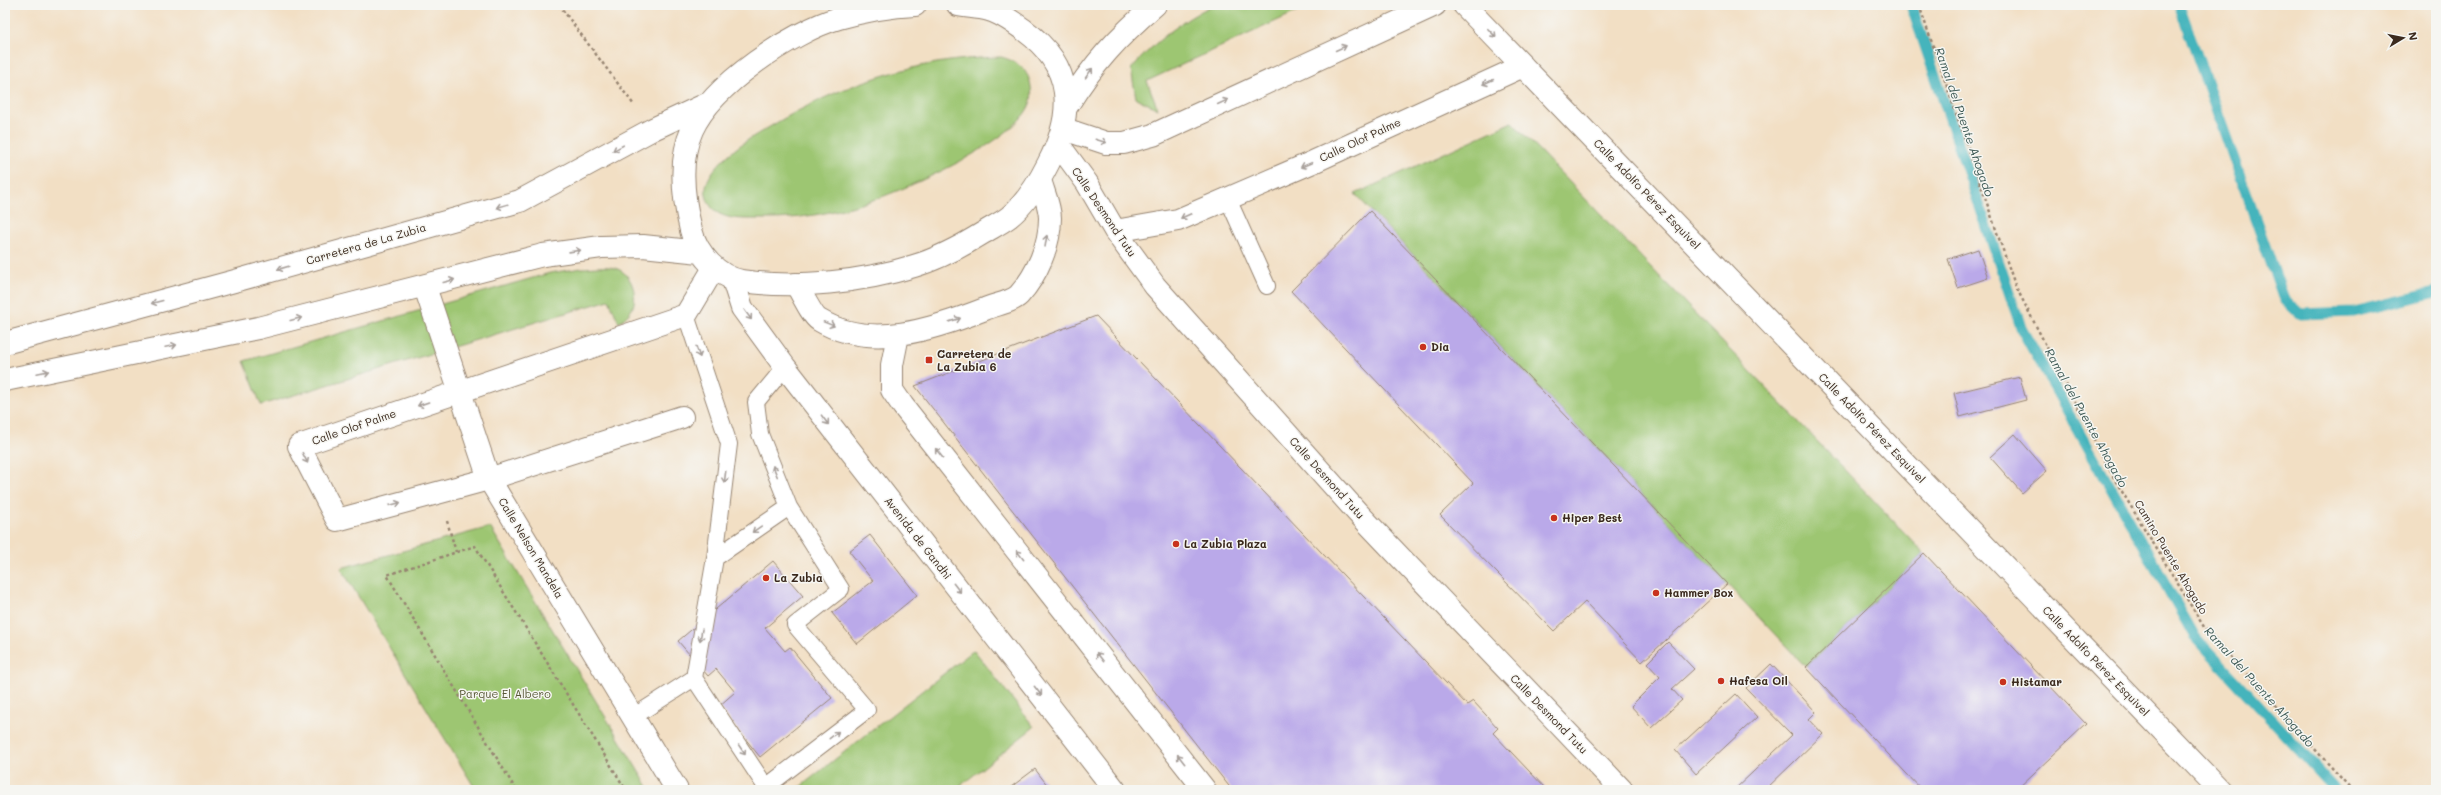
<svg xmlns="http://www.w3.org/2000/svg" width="2441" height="795" font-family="Mali,sans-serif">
  <rect width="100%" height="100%" fill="#f6f6f2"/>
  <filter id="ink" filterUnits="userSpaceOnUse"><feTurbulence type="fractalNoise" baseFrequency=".025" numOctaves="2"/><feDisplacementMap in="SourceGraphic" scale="8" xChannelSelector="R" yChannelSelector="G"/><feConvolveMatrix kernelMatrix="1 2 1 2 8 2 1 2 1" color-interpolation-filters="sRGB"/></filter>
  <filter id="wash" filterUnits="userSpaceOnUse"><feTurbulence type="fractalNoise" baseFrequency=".012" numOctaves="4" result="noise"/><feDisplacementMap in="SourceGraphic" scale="16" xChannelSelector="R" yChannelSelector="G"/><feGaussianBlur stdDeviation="0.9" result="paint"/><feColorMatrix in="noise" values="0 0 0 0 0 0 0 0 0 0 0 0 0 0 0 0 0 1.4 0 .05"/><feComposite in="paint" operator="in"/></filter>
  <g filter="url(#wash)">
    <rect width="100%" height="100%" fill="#f2dfc4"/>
    <path fill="#9dc672" stroke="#6c7848" d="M1213 5H1311L1147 81 1158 109 1136 98 1131 69C1153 43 1182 20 1213 5Z
      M1001 57C1017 61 1029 70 1031 87 1032 94 1032 100 1029 106 1013 143 905 190 867 202 834 213 795 220 760 219 738 219 712 221 706 195 701 169 746 140 766 129 840 84 914 59 1001 57Z
      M1512 122 1924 553 1806 667 1355 194Z
      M582 268C592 268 605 265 614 268 631 271 639 295 632 309 629 315 623 319 619 323L609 300 261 405 244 361 550 273Z
      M490 527 650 790H476L341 568Z
      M974 650 1034 727 955 790H796Z"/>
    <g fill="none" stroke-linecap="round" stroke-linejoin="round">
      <path stroke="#44b4bc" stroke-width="11" d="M1911 5 2022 330 2195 637 2336 790
        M2179 5 2284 299 2300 314 2354 312 2436 292"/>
    </g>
    <g id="blocks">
      <path fill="#baa9e9" d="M1370 211 1727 584 1642 662 1585 602 1554 631 1440 515 1473 483 1291 291Z
        M1978 249 1988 278 1958 288 1948 259Z
        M1096 316 1467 705 1473 701 1498 728 1493 733 1547 790H1232L915 386Z
        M2020 377 2026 400 1960 417 1954 393Z
        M2015 434 2047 471 2022 493 1990 457Z
        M870 535 917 595 857 644 832 613 873 581 849 551Z
        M1924 553 2086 724 2016 790H1922L1806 667Z
        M773 561 803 596 765 628 785 651 790 647 832 698 760 757 719 706 735 692 716 669 708 676 678 641Z
        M1668 642 1694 669 1672 689 1682 700 1651 728 1631 706 1660 677 1647 663Z
        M1771 664 1816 712 1809 719 1823 734 1765 790H1734L1792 735 1746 688Z
        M1736 694 1757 717 1696 774 1675 750Z
        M1035 769 1051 790H1007Z"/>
    </g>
  </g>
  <g filter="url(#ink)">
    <use href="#blocks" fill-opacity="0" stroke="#968471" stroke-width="1"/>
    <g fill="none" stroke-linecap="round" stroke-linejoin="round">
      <g stroke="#968471" stroke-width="18">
        <path id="lane" d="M1228 199 1267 286
          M686 315 729 444 715 558
          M785 367 756 402 760 434 789 507 841 589 795 625 867 710 766 787 694 678 715 558 789 507
          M633 717 694 678"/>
      </g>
      <g stroke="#968471" stroke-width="24">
        <path id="street" d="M1464 5 2220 790
          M1064 129 1106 143H1124L1153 135 1435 5
          M1059 145 1087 183 1115 231 1155 286 1357 512 1622 790
          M1115 231 1178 220 1313 162 1523 66
          M733 280 742 308 785 367 1115 790
          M796 284C801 292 812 316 819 320 870 351 934 329 985 309 994 305 1012 302 1019 295 1037 275 1050 245 1050 218 1050 206 1043 191 1040 180
          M425 287 489 479 677 790
          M898 335 892 365V390L903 406 1205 790
          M682 417 489 479 337 520 299 446 686 315 714 268"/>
      </g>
      <g stroke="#968471" stroke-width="24">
        <path id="secondary" d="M915 5C889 6 864 11 839 18 793 31 712 85 692 130 678 161 683 198 691 230 697 254 718 277 742 281 795 289 863 282 914 266 938 259 962 246 983 233 991 228 1001 223 1009 217 1025 204 1039 182 1048 164 1075 113 1074 66 1024 30 1013 22 1001 13 989 10 979 7 968 7 958 5
          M1067 106C1093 64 1118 37 1155 5
          M5 343 242 279 520 201 653 129 709 103
          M5 380 258 328 543 255 601 247 643 246 700 252"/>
      </g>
      <path stroke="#968471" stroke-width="2.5" stroke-dasharray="3 3" stroke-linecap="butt" d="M559 5 634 105
        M1919 5 2015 285 2115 480 2204 627 2352 790
        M447 521 456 552
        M516 790 387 575 475 546 626 790"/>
      <use href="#lane" stroke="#fff" stroke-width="16"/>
      <use href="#street" stroke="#fff" stroke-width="22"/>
      <use href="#secondary" stroke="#fff" stroke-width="22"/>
    </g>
    <defs><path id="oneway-shaft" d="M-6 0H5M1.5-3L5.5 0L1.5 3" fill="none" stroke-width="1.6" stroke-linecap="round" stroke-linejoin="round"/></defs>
    <g stroke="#a79f9a">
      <use href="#oneway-shaft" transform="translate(1492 33) rotate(46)"/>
      <use href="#oneway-shaft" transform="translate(1341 48) rotate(-24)"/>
      <use href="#oneway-shaft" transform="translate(1089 73) rotate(-54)"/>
      <use href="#oneway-shaft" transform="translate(1488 82) rotate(155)"/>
      <use href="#oneway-shaft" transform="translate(1223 102) rotate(-25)"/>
      <use href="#oneway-shaft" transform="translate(1101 141) rotate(17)"/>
      <use href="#oneway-shaft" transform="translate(618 148) rotate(152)"/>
      <use href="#oneway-shaft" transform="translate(1306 165) rotate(157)"/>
      <use href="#oneway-shaft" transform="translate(502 206) rotate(164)"/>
      <use href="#oneway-shaft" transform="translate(1186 216) rotate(156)"/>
      <use href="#oneway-shaft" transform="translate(1046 241) rotate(-81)"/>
      <use href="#oneway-shaft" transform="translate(575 251) rotate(-8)"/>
      <use href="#oneway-shaft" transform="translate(283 268) rotate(164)"/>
      <use href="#oneway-shaft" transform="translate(449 281) rotate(-15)"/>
      <use href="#oneway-shaft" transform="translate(157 302) rotate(165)"/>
      <use href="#oneway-shaft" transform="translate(748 315) rotate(54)"/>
      <use href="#oneway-shaft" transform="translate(296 319) rotate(-14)"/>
      <use href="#oneway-shaft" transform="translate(955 320) rotate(-18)"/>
      <use href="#oneway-shaft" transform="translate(829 324) rotate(22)"/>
      <use href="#oneway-shaft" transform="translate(171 346) rotate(-12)"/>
      <use href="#oneway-shaft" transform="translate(698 352) rotate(71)"/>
      <use href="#oneway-shaft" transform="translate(43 372) rotate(-12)"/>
      <use href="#oneway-shaft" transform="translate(423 404) rotate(161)"/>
      <use href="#oneway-shaft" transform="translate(825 420) rotate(53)"/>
      <use href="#oneway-shaft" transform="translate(939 453) rotate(-128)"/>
      <use href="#oneway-shaft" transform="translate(305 458) rotate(63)"/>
      <use href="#oneway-shaft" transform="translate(775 471) rotate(-112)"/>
      <use href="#oneway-shaft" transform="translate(725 477) rotate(97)"/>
      <use href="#oneway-shaft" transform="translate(395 504) rotate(-15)"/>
      <use href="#oneway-shaft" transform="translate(757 529) rotate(145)"/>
      <use href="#oneway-shaft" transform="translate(1020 555) rotate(-128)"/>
      <use href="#oneway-shaft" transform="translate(957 588) rotate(52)"/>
      <use href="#oneway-shaft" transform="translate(701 635) rotate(100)"/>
      <use href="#oneway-shaft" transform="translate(1100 657) rotate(-128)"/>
      <use href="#oneway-shaft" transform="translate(1038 691) rotate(52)"/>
      <use href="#oneway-shaft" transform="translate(834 735) rotate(-38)"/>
      <use href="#oneway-shaft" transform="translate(742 750) rotate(56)"/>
      <use href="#oneway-shaft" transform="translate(1181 759) rotate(-128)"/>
    </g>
  </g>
  <g fill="#c8321e" stroke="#f6f6f2" stroke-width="1.5">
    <circle cx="1423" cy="347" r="4"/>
    <rect x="925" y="356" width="8" height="8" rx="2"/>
    <circle cx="1554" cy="518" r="4"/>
    <circle cx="1176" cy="544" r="4"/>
    <circle cx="766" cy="578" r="4"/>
    <circle cx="1656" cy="593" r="4"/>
    <circle cx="1721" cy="681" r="4"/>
    <circle cx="2003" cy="682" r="4"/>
  </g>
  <g text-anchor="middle" stroke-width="3" stroke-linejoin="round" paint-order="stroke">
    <g font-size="11" fill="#3b2a1e" stroke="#f6f6f2">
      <text transform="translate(1360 140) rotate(-25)" y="4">Calle Olof Palme</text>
      <text transform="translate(1647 194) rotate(46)" y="4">Calle Adolfo Pérez Esquivel</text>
      <text transform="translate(1104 212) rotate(56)" y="4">Calle Desmond Tutu</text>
      <text transform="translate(366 244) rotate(-16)" y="4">Carretera de La Zubia</text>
      <text transform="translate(354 427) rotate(-19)" y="4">Calle Olof Palme</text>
      <text transform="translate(1872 428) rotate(46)" y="4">Calle Adolfo Pérez Esquivel</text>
      <text transform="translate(1327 478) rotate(48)" y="4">Calle Desmond Tutu</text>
      <text transform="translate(918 538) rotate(52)" y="4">Avenida de Gandhi</text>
      <text transform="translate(531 548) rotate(59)" y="4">Calle Nelson Mandela</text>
      <text transform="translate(2171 557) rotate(59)" y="4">Camino Puente Ahogado</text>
      <text transform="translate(2096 661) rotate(46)" y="4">Calle Adolfo Pérez Esquivel</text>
      <text transform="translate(1549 714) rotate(46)" y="4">Calle Desmond Tutu</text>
    </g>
    <g font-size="11" font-weight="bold" fill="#3b2a1e" stroke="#f6f6f2" text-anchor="start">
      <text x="1431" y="351">Dia</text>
      <text x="937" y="358">Carretera de<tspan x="937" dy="13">La Zubia 6</tspan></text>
      <text x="1562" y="522">Hiper Best</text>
      <text x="1184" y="548">La Zubia Plaza</text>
      <text x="774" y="582">La Zubia</text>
      <text x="1664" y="597">Hammer Box</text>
      <text x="1729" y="685">Hafesa Oil</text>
      <text x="2011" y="686">Histamar</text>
    </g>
    <g font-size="11" fill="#585937" stroke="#f6f6f2">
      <text x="505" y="698">Parque El Albero</text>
    </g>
    <g font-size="12" font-style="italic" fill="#3e5a55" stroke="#f6f6f2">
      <text transform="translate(1964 122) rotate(71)" y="4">Ramal del Puente Ahogado</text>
      <text transform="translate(2086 418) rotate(61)" y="4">Ramal del Puente Ahogado</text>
      <text transform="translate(2259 687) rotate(48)" y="4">Ramal del Puente Ahogado</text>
    </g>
  </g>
  <rect width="2441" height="795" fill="none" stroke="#f6f6f2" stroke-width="20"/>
  <g transform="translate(2403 38) rotate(80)" stroke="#f6f6f2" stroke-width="3" paint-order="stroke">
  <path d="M0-3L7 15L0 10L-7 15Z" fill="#3b2a1e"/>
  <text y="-6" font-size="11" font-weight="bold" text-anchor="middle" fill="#3b2a1e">N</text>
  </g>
</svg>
